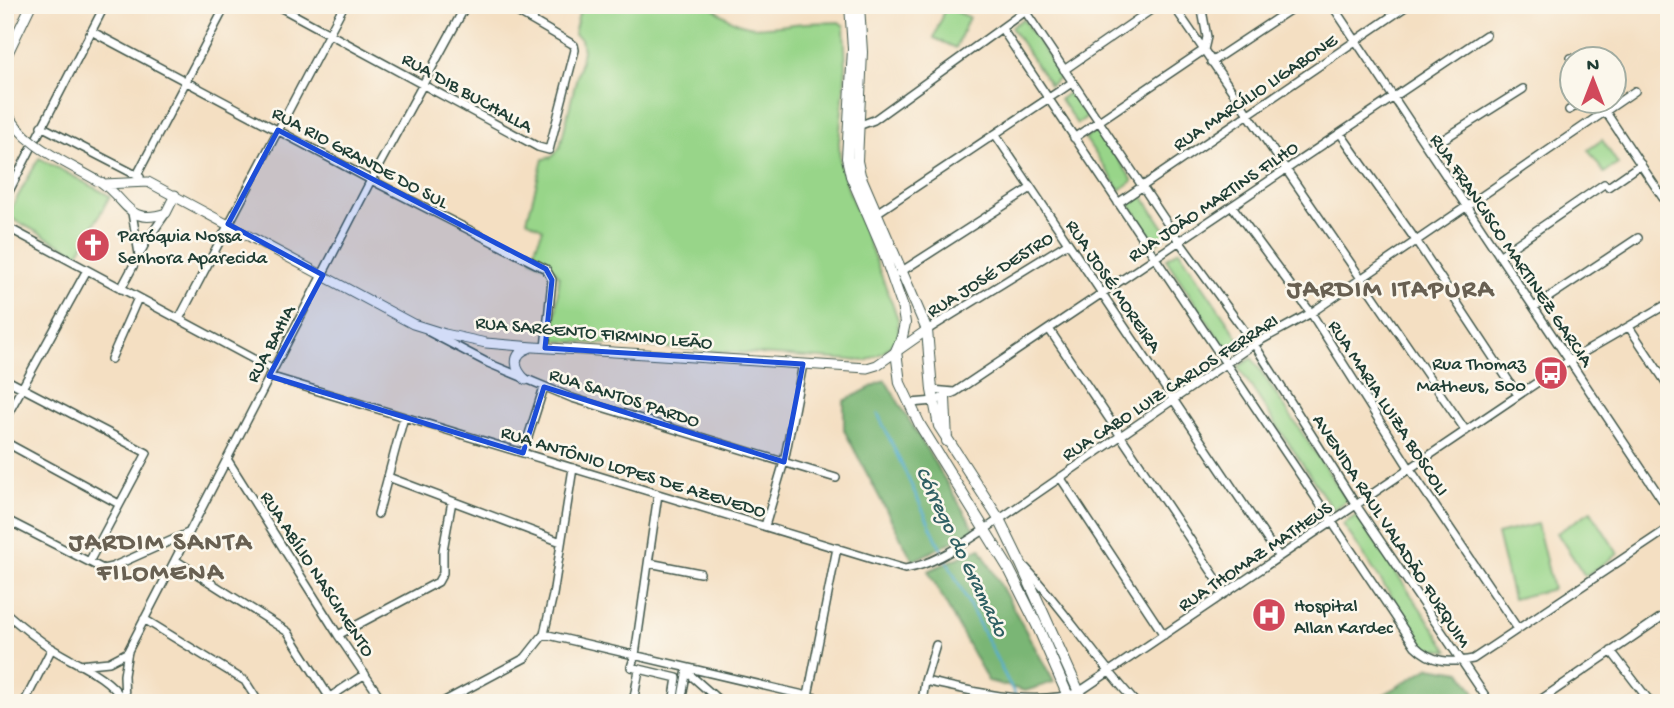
<svg xmlns="http://www.w3.org/2000/svg" width="1674" height="708" font-family="'Gochi Hand',sans-serif">
  <rect width="100%" height="100%" fill="#fbf7ec"/>
  <filter id="ink" filterUnits="userSpaceOnUse"><feTurbulence type="fractalNoise" baseFrequency=".0143" numOctaves="2"/><feDisplacementMap in="SourceGraphic" scale="14" xChannelSelector="R" yChannelSelector="G"/><feConvolveMatrix kernelMatrix="1 2 1 2 8 2 1 2 1" color-interpolation-filters="sRGB"/></filter>
  <filter id="wash" filterUnits="userSpaceOnUse"><feTurbulence type="fractalNoise" baseFrequency=".00686" numOctaves="4" result="noise"/><feDisplacementMap in="SourceGraphic" scale="28" xChannelSelector="R" yChannelSelector="G"/><feGaussianBlur stdDeviation="1.57" result="paint"/><feColorMatrix in="noise" values="0 0 0 0 0 0 0 0 0 0 0 0 0 0 0 0 0 1.4 0 .05"/><feComposite in="paint" operator="in"/></filter>
  <g filter="url(#wash)">
    <rect width="100%" height="100%" fill="#f4dfc2"/>
    <path fill="#98d589" stroke="#5c895e" stroke-width="2" d="M581 5H710C739 31 758 29 794 24 809 22 824 23 839 22L844 26 846 67 839 142 840 162 847 186 898 319 899 337 884 352 866 361 558 341 554 339 559 277 555 270 531 258 543 229 527 220 543 159 552 157 560 147 583 51 581 39 574 34Z
      M945 7 969 17 956 48 934 38Z
      M1023 19 1062 76 1050 85 1011 27Z
      M1071 91 1088 116 1077 124 1060 99Z
      M1098 129 1133 181 1120 190 1085 138Z
      M1602 140 1618 164 1604 173 1588 150Z
      M39 158 110 196 78 254 7 216Z
      M1141 193 1168 234 1156 244 1128 202Z
      M1179 250 1241 342 1227 351 1166 259Z
      M1252 358 1347 500 1333 510 1238 367Z
      M1591 511 1618 554 1585 576 1557 533Z
      M1357 515 1449 651 1426 648 1343 524Z
      M1537 524 1553 589 1513 599 1497 534Z"/>
    <path fill="#7ab675" stroke="#4c7a54" stroke-width="2" d="M885 380 975 530 913 561 844 430V401Z
      M980 548 1054 682 1025 691 988 681 928 571Z
      M1430 667 1461 672 1482 703H1370Z"/>
    <g fill="none" stroke-linecap="round" stroke-linejoin="round">
      <path stroke="#53add1" stroke-width="2.5" d="M878 414 944 555 1019 703"/>
    </g>
  </g>
  <g filter="url(#ink)">
    <g fill="none" stroke-linecap="round" stroke-linejoin="round">
      <g stroke="#3f5549" stroke-width="10">
        <path id="minor" d="M276 5 538 147 549 150 575 50 574 45 505 5
          M1021 5 1179 241 1254 344 1356 505 1490 703
          M1173 5 1466 431
          M1332 5 1669 510
          M532 20 540 5
          M1002 29 1415 646C1432 663 1450 663 1473 659L1669 528
          M91 31 371 180 546 269 552 280 545 348
          M1571 58 1572 60
          M1211 62 1297 5
          M1064 70 1158 5
          M1599 102 1663 198 1669 194
          M1569 110 1583 102
          M41 126 140 177
          M858 126 874 120 1025 11
          M1340 133 1417 242 1518 395
          M995 134 1279 557
          M1074 138 1204 50 1207 37 1201 5
          M1428 149 1523 89
          M137 175 226 5
          M1608 187 1641 164
          M5 199 105 5
          M1118 203 1408 5
          M1232 206 1311 313 1410 469 1518 629
          M132 213 139 254
          M875 214 1073 82
          M5 226 272 369
          M1499 256 1604 184
          M899 273 1031 188
          M121 289 146 242 166 213
          M1534 307 1638 238
          M179 319 344 5
          M1629 327 1669 387
          M1049 329 1226 593
          M927 330 1068 243
          M429 332 488 363 572 398 836 478
          M111 359 138 298
          M269 376 905 569C935 564 959 546 984 530L1254 344 1311 313 1635 91
          M5 379 147 453 89 562
          M932 390 954 392
          M911 403 935 401 955 392 1486 35
          M5 419 87 270
          M5 442 119 504
          M523 453 544 387
          M227 459 338 635 384 703
          M388 477 561 542
          M1060 477 1164 635
          M658 494 635 655 631 667 677 678 673 703
          M378 514 404 417
          M5 519 103 569 112 567 188 533
          M765 526 784 462 803 364
          M175 560 288 632 333 703
          M649 563 700 573
          M1026 568C1065 611 1097 660 1136 703
          M5 612C21 626 37 639 54 650 76 664 109 676 122 699
          M144 619 245 681 259 703
          M544 634 838 703
          M338 635 438 582 443 573V550L452 501
          M1611 651 1651 703
          M79 665 109 662 128 652
          M687 672 722 703
          M925 681C973 691 1033 708 1079 692L1569 361 1669 303
          M808 696 837 548
          M24 703 52 648
          M125 703 124 675 128 651 371 180 466 5
          M321 703 365 674
          M441 703 525 658 544 634 553 595 573 468
          M633 703 639 670
          M681 703 687 669
          M922 703 925 681 936 645
          M1536 703 1669 612"/>
      </g>
      <g stroke="#3f5549" stroke-width="11">
        <path id="tertiary" d="M5 59 31 5
          M101 182C128 201 128 226 166 213L175 195
          M104 184 148 182 413 324 445 334 486 343 534 347 867 368 877 365 927 330
          M526 380C514 369 511 354 529 348"/>
      </g>
      <g stroke="#3f5549" stroke-width="12">
        <path id="secondary" d="M850 5 853 49 847 158 851 176 882 248 902 305 905 323 902 337 896 351 900 383 920 425 1009 569 1037 625 1071 703
          M859 5 862 52 857 161 860 175 927 330 932 390 939 426 999 519 1021 564 1084 703
          M945 398 947 441"/>
      </g>
      <use href="#minor" stroke="#fff" stroke-width="7"/>
      <use href="#tertiary" stroke="#fff" stroke-width="9"/>
      <use href="#secondary" stroke="#fff" stroke-width="10"/>
      <g stroke="#3f5549" stroke-width="11" stroke-linecap="butt">
        <path id="tertiary-bridge" d="M5 109C23 146 64 161 98 181"/>
      </g>
      <use href="#tertiary-bridge" stroke="#fff" stroke-width="9"/>
    </g>
  </g>
  <path fill="#1d4ed8" fill-opacity="0.2" stroke="#1d4ed8" stroke-width="5" stroke-linejoin="round" d="M278 130 546 269 552 280 545 348 803 364 784 462 544 387 523 453 269 376 323 275 228 224Z"/>
  <defs>
    <g id="church-disc" transform="scale(1.75)"><circle r="9.5" fill="#d1495b" stroke="#fbf7ec"/><path d="M-1.2-6h2.4v3.5h3.3v2.4h-3.3V6h-2.4V-.1h-3.3v-2.4h3.3Z" fill="#fff"/></g>
    <g id="bus-disc" transform="scale(1.75)"><circle r="9.5" fill="#d1495b" stroke="#fbf7ec"/><path d="M-5-6H5V4H4V6H2V4H-2V6H-4V4H-5ZM-3.5-4V0h7V-4ZM-3.5 1.2v1.5H-2V1.2ZM2 1.2v1.5H3.5V1.2Z" fill="#fff"/></g>
    <g id="hospital-disc" transform="scale(1.75)"><circle r="9.5" fill="#d1495b" stroke="#fbf7ec"/><path d="M-5-5h3v3.5h4V-5h3V5h-3V1.5h-4V5h-3Z" fill="#fff"/></g>
  </defs>
  <g fill-rule="evenodd">
    <use href="#church-disc" x="93" y="245"/>
    <use href="#bus-disc" x="1551" y="373"/>
    <use href="#hospital-disc" x="1269" y="615"/>
  </g>
  <g text-anchor="middle" stroke-width="5" stroke-linejoin="round" paint-order="stroke">
    <g font-size="19" fill="#1f3d34" stroke="#fbf7ec">
      <text transform="translate(468 91) rotate(29)" y="7">RUA DIB BUCHALLA</text>
      <text transform="translate(1254 91) rotate(-34)" y="7">RUA MARCÍLIO LIGABONE</text>
      <text transform="translate(361 156) rotate(28)" y="7">RUA RIO GRANDE DO SUL</text>
      <text transform="translate(1212 200) rotate(-34)" y="7">RUA JOÃO MARTINS FILHO</text>
      <text transform="translate(1513 249) rotate(56)" y="7">RUA FRANCISCO MARTINEZ GARCIA</text>
      <text transform="translate(989 273) rotate(-32)" y="7">RUA JOSÉ DESTRO</text>
      <text transform="translate(1115 285) rotate(56)" y="7">RUA JOSÉ MOREIRA</text>
      <text transform="translate(594 331) rotate(5)" y="7">RUA SARGENTO FIRMINO LEÃO</text>
      <text transform="translate(269 343) rotate(-62)" y="7">RUA BAHIA</text>
      <text transform="translate(1169 386) rotate(-33)" y="7">RUA CABO LUIZ CARLOS FERRARI</text>
      <text transform="translate(625 396) rotate(18)" y="7">RUA SANTOS PARDO</text>
      <text transform="translate(1390 407) rotate(57)" y="7">RUA MARIA LUIZA BOSCOLI</text>
      <text transform="translate(634 470) rotate(17)" y="7">RUA ANTÔNIO LOPES DE AZEVEDO</text>
      <text transform="translate(1393 530) rotate(57)" y="7">AVENIDA RAUL VALADÃO FURQUIM</text>
      <text transform="translate(1254 555) rotate(-34)" y="7">RUA THOMAZ MATHEUS</text>
      <text transform="translate(319 573) rotate(57)" y="7">RUA ABÍLIO NASCIMENTO</text>
    </g>
    <g font-size="19" fill="#1f3d34" stroke="#fbf7ec" text-anchor="start">
      <text x="118" y="241">Paróquia Nossa<tspan x="118" dy="22">Senhora Aparecida</tspan></text>
      <text x="1526" y="369" text-anchor="end">Rua Thomaz<tspan x="1526" dy="22">Matheus, 500</tspan></text>
      <text x="1294" y="611">Hospital<tspan x="1294" dy="22">Allan Kardec</tspan></text>
    </g>
    <g font-size="21" font-style="italic" fill="#2f5f63" stroke="#fbf7ec">
      <text transform="translate(963 551) rotate(64)" y="7">Córrego do Gramado</text>
    </g>
    <g font-size="26" font-weight="bold" letter-spacing="2" fill="#686052" stroke="#fbf7ec">
      <text x="1391" y="296">JARDIM ITAPURA</text>
      <text x="161" y="549">JARDIM SANTA<tspan x="161" dy="30">FILOMENA</tspan></text>
    </g>
  </g>
  <rect width="1674" height="708" fill="none" stroke="#fbf7ec" stroke-width="28"/>
  <g transform="translate(1593 80)"><circle r="33" fill="#fbf7ec" stroke="#a3ada2" stroke-width="2"/>
  <path d="M0-5L12 26L0 18L-12 26Z" fill="#d1495b"/>
  <text y="-10" font-size="19" font-weight="bold" text-anchor="middle" fill="#1f3d34">N</text>
  </g>
</svg>
